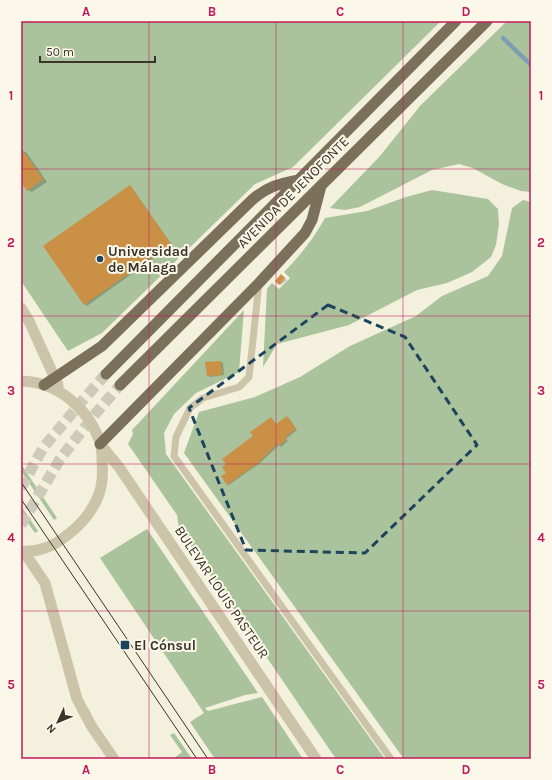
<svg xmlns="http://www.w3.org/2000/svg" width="552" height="780" font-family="Karla,sans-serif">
  <rect width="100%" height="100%" fill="#f3f0dd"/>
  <path fill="#aac39c" d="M21 21H441L293 167 255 184 102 333 68 351 21 281Z
    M507 21H531V192L521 191 502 184 473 168 459 164 432 170 360 207 345 210 330 208 380 156 420 106Z
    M432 190 488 199 498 209 499 224 496 245 491 257 472 272 447 283 417 290 349 325 277 344 263 367 267 289 272 283 279 289 290 278 284 272C300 256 314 238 325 218L367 211 406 197Z
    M523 200 531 202V759H404L184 453 199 412 255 397 300 377 350 346 416 316 442 296 488 276 502 256 512 208Z
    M244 310 239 372 196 393 174 414 164 433 166 454 385 759H336L179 529 177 515 128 444 133 434 132 430Z
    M21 464 57 518 54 520 21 471Z
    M21 506 38 531 35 533 21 513Z
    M147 529 258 693 245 695 205 708 208 711 262 697 303 759H215L190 722 204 713 100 558Z
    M174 733 192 759H173L182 752 170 735Z"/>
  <path fill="#0003" d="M22 150 27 153 47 182 32 192 28 190 21 180Z
    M132 188 172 245 87 306 85 304Z
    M283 276 287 280 281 285 279 284Z
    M221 362 223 363 224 375 210 377 208 375Z
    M288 417 297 430 286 439 288 441 281 447 279 445 260 463 229 485 227 484 255 436 271 418 277 425Z"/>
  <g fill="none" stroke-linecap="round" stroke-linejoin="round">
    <path stroke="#7b9eb2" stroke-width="4.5" d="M503 38 531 65"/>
  </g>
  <path fill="#ca9045" d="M21 148 43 179 27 191 21 182Z
    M130 185 171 244 84 305 43 246Z
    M281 274 285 278 279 285 275 281Z
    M221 361 222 375 207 376 205 362Z
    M287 416 296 429 285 437 287 439 279 446 277 444 258 463 227 485 221 476 226 473 222 467 226 464 222 459 253 436 250 432 271 417 276 424Z"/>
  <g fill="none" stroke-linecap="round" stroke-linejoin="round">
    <path stroke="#cecab9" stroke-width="11" stroke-dasharray="11 5.5" stroke-linecap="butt" d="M21 488 43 448 83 400 106 374
      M21 525 60 459 96 413 120 385"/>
    <path stroke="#ccc4a9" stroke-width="7" d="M259 283 249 377 239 387 203 398 190 408 176 437 174 456 391 759"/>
    <path stroke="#ccc4a9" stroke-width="11" d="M21 308 29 321 58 385
      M21 381C58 382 88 408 100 442 102 448 102 455 102 460 103 472 103 483 99 494 93 511 81 525 66 536 54 546 37 553 21 551
      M100 444 119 467 316 759
      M24 552 45 583 77 699 92 727 114 759"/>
    <path stroke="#7b7059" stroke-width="11" d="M106 374 456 21
      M44 385 102 346 253 199C269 186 279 184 298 180
      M120 385 487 21
      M100 444 259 283 305 233 312 220 321 186"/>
    <path stroke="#393329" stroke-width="1" d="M21 482 208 759
      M21 499 197 759"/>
  </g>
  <path fill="none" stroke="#1c445c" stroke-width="3" stroke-dasharray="8 5" stroke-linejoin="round" d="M328 305 405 337 477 445 365 553 246 550 189 408Z"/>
  <path fill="none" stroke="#c2185b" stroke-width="1" stroke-opacity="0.55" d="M149 21V759M276 21V759M403 21V759M21 169H531M21 316H531M21 464H531M21 611H531"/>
  <g fill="#1c445c" stroke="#fbf8ea" stroke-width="1.5">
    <circle cx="100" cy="259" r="4"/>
    <rect x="120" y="640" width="10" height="10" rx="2"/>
  </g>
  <g text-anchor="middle" stroke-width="4" stroke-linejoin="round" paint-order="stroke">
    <g font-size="14" fill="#393329" stroke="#fbf8ea">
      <text transform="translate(293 192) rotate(-45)" y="5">AVENIDA DE JENOFONTE</text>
      <text transform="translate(222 592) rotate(56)" y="5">BULEVAR LOUIS PASTEUR</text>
    </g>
    <g font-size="14" font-weight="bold" fill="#393329" stroke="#fbf8ea" text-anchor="start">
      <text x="108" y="256">Universidad<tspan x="108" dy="16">de Málaga</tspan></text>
      <text x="134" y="650">El Cónsul</text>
    </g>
  </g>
  <rect width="552" height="780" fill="none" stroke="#fbf8ea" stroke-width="44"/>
  <g transform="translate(58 722) rotate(226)" stroke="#fbf8ea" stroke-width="3" paint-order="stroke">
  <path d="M0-3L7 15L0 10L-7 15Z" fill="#393329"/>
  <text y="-6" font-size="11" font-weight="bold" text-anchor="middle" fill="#393329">N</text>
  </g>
  <path d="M40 56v6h115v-6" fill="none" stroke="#393329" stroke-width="2"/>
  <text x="46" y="56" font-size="12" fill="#393329" stroke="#fbf8ea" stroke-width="3" paint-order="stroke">50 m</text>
  <rect x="22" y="22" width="508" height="736" fill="none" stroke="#c2185b" stroke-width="1.5"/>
  <g font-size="13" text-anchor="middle" font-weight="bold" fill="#c2185b">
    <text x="86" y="16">A</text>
    <text x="212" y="16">B</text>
    <text x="340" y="16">C</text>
    <text x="466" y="16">D</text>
    <text x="11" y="100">1</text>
    <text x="541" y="100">1</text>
    <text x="11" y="247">2</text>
    <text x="541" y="247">2</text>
    <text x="11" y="395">3</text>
    <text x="541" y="395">3</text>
    <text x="11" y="542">4</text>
    <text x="541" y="542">4</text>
    <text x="11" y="689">5</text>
    <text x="541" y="689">5</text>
    <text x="86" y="774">A</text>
    <text x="212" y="774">B</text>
    <text x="340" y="774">C</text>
    <text x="466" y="774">D</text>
  </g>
</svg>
